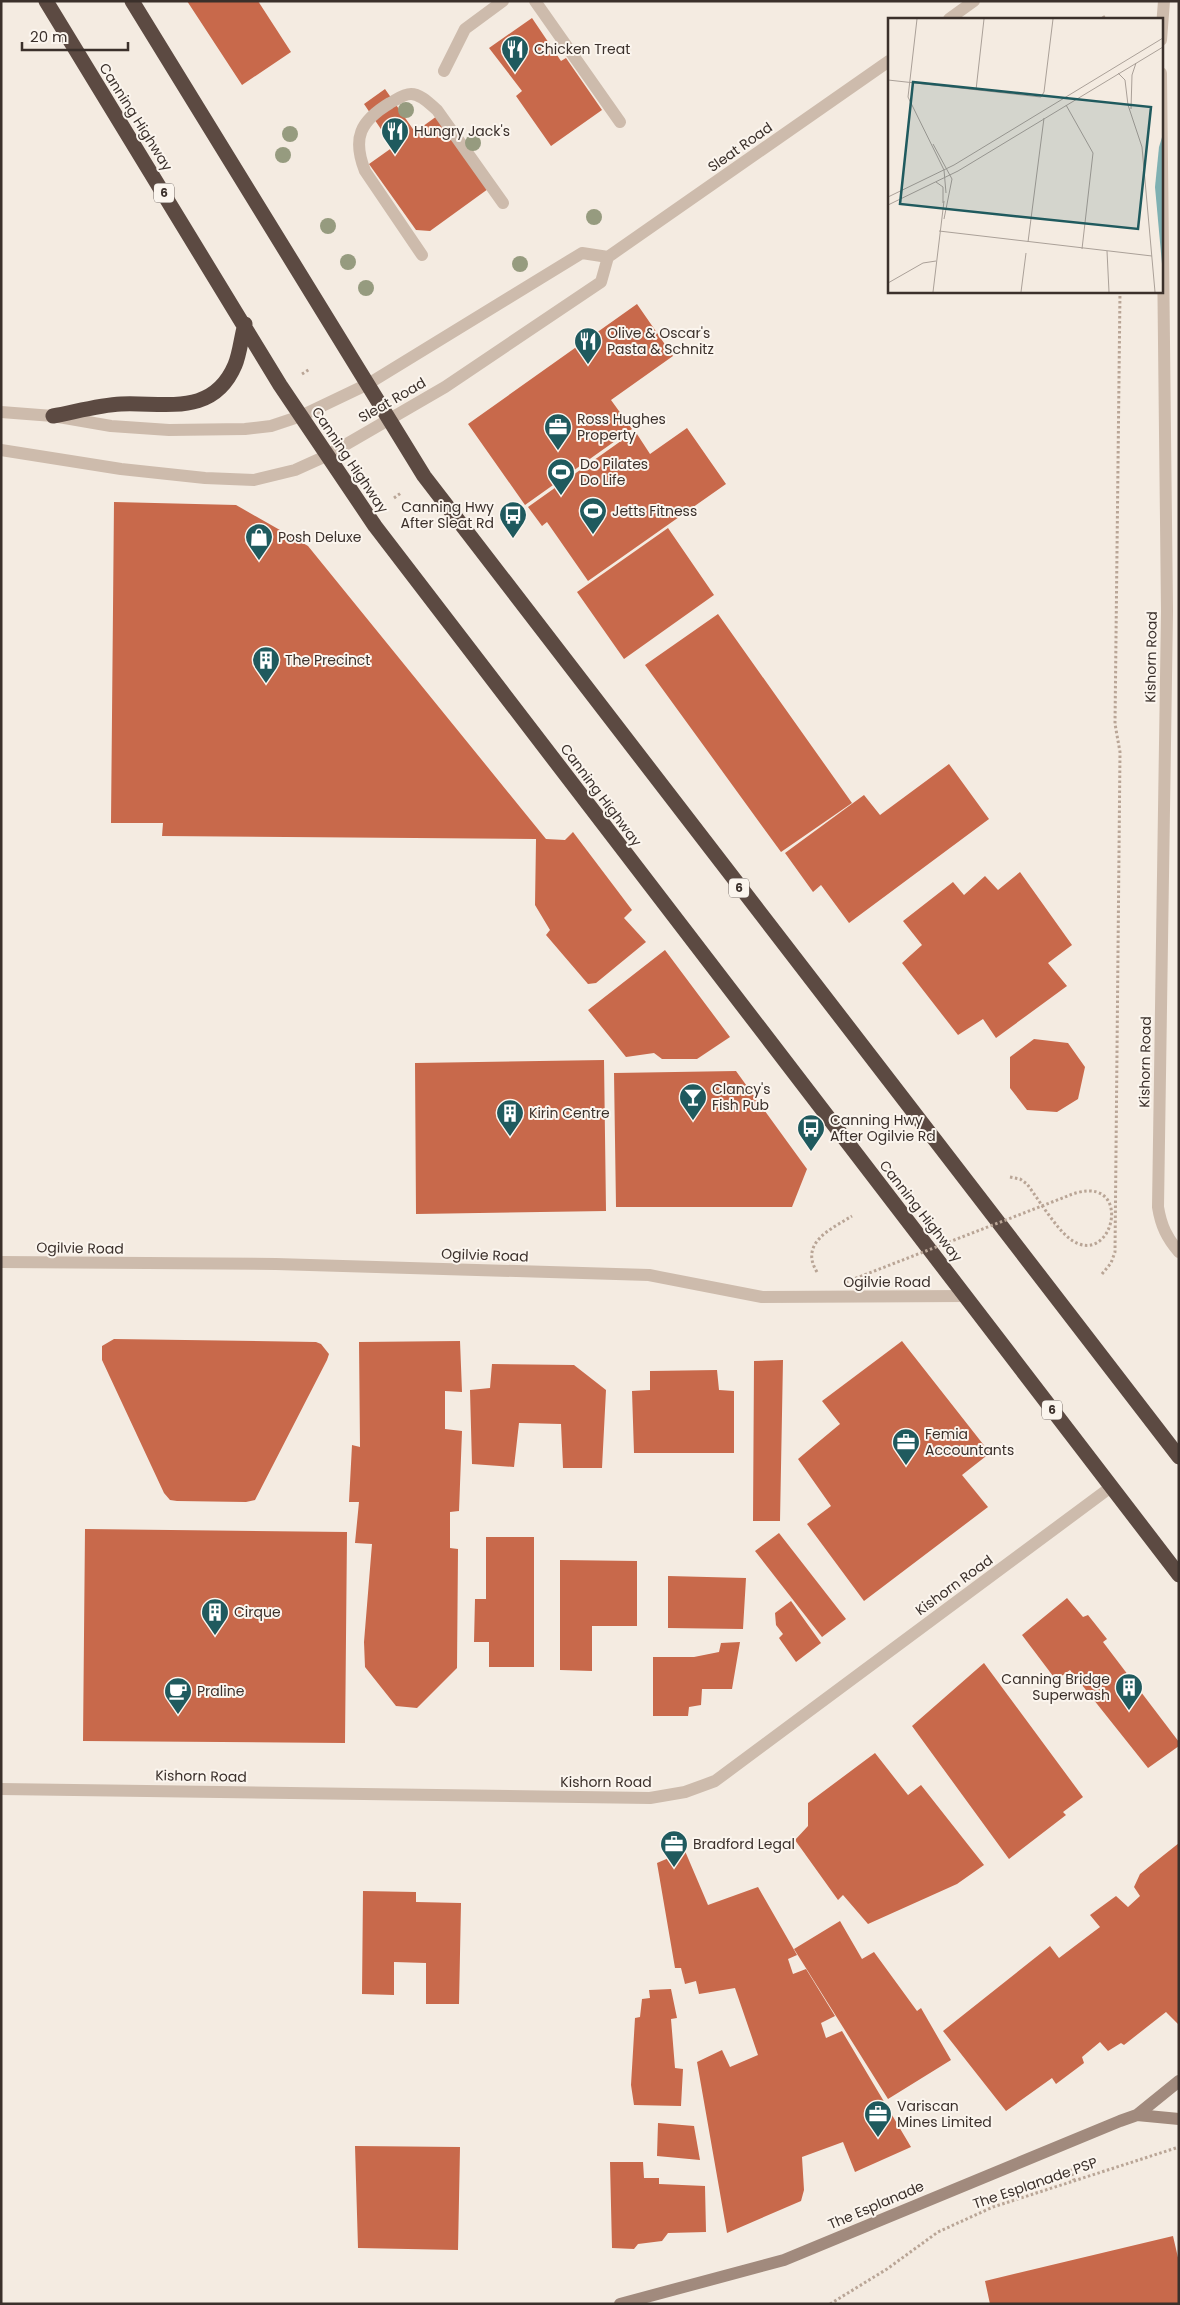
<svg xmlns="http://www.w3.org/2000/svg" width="1180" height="2305" font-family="Poppins,sans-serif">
  <rect width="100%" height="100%" fill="#f4ebe1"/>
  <path fill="#c8694b" d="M187 1H258L291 52 242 85Z
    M532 18 561 61 566 58 602 110 551 146 516 96 522 91 489 48Z
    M385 89 415 132 437 116 488 189 430 231 416 230 369 164 393 147 364 104Z
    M637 304 673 356 611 400 632 429 525 505 468 424Z
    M687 428 726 484 588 581 547 522 542 526 528 507 635 431 650 454Z
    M114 502 236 505 308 546 546 839 565 840 573 832 632 910 624 918 646 942 596 983 588 984 546 935 550 930 535 905 536 839 162 836 163 823H111Z
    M668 528 714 595 624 659 577 592Z
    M718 614 852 803 781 852 645 665Z
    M949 764 989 819 849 923 821 885 813 892 785 853 864 795 880 815Z
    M1020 872 1072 945 1048 963 1067 986 996 1038 983 1019 958 1035 902 963 922 945 903 921 953 882 964 895 985 876 998 890Z
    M665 950 730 1037 697 1059H662L654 1053 626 1057 588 1010Z
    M1034 1039 1068 1043 1085 1067 1078 1099 1057 1112 1027 1110 1010 1088V1057Z
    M604 1060 606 1211 416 1214 415 1063Z
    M736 1071 807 1169 792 1207H616L614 1073Z
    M114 1339 316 1342 321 1344 329 1354 327 1360 255 1500 246 1502 177 1501 170 1500 164 1493 102 1360V1346Z
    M460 1341 462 1392 445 1391V1429L462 1431 459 1511 450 1512V1548L458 1549 457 1668 417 1708 396 1706 365 1667 364 1642 372 1544 355 1543 359 1502H349L352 1445 360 1447 359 1342Z
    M902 1341 990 1453 962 1475 988 1507 864 1601 807 1524 831 1506 798 1459 840 1424 822 1401Z
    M783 1360 780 1521H753L754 1361Z
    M492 1364 574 1365 606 1390 602 1468H563L561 1424 519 1423 514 1467 472 1464 470 1390 490 1388Z
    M717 1370 719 1390 734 1391V1453H634L632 1391 650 1390V1371Z
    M85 1529 347 1532 345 1743 83 1741Z
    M779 1533 846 1619 822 1637 755 1551Z
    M486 1537H534V1667H489V1642H474L475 1599H486Z
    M560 1560 637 1561V1626H592V1671L560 1670Z
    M668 1576 746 1578 743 1629 668 1628Z
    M1067 1598 1083 1617 1088 1615 1107 1639 1103 1642 1179 1742V1746L1148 1768 1070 1670 1056 1680 1022 1635Z
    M791 1601 821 1643 796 1662 779 1638 783 1634 776 1625 775 1613Z
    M740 1642 732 1689H702L701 1705 689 1707 688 1716H653V1657H694L719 1652 721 1643Z
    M984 1663 1083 1797 1063 1812 1066 1815 1009 1859 912 1726Z
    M875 1753 908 1795 921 1785 984 1865 957 1884 868 1924 843 1895 838 1900 795 1840 808 1826V1803Z
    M1179 1843V2025L1166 2012 1124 2045 1121 2043 1108 2051 1100 2042 1082 2057 1084 2063 1056 2084 1052 2078 1006 2111 943 2031 1050 1946 1059 1958 1100 1927 1090 1915 1116 1896 1128 1907 1140 1896 1134 1887 1140 1874Z
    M685 1851 708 1905 758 1887 797 1955 788 1959 793 1974 806 1969 835 2016 821 2023 826 2038 842 2031 911 2147 855 2172 843 2142 802 2157 804 2190 801 2201 727 2233 697 2062 722 2050 730 2067 758 2055 735 1988 699 1994 696 1981 685 1984 681 1968H675L657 1863Z
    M363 1891 416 1892V1902L461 1903 459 2004H426V1963L394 1962V1995L362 1994Z
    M840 1921 862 1959 874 1952 917 2011 921 2008 951 2060 888 2099 794 1949Z
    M671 1989 677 2018 671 2019 675 2068 683 2069 681 2106 634 2105 631 2085 635 2018 640 2017 642 1999 650 1998 649 1990Z
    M658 2123 694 2126 700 2160 657 2156Z
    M355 2146 460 2147 458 2250 358 2248Z
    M610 2162H643L644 2178H659V2184L705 2186 706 2232 668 2233 662 2241 638 2244 634 2249 612 2248Z
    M1173 2236 1179 2262V2304H990L985 2281Z"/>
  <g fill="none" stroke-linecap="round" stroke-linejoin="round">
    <path stroke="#b9a596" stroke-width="3" stroke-dasharray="2.5 2.5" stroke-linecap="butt" d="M1103 16 1105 19
      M302 374 310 369
      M394 498 401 493
      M1010 1177 1020 1179 1027 1184C1039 1200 1055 1227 1070 1239 1115 1272 1137 1165 1065 1197
      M817 1272C799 1243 831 1229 852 1216
      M1102 1274 1111 1263 1115 1252 1120 752 1115 724 1120 291
      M1070 2169 1074 2180
      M830 2304 887 2269 938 2232 993 2207 1179 2147"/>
    <path stroke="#cdbbac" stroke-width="12" d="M535 1 620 122
      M444 71 465 29 503 1
      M422 255 365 171C352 138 360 121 390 103 396 100 403 94 411 94 421 94 430 104 437 110L503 203"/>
    <path stroke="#cdbbac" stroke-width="12" d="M949 19 974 1
      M1161 40 1164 1
      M1161 73 1167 611 1158 1207C1161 1226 1167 1238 1179 1252
      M1 412 53 416 111 426 169 430 245 429 271 426 301 416 368 384 582 253 608 257
      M1 450 121 469 205 478 254 480 295 470 326 456 445 387 601 282 608 257 889 61
      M1 1262 276 1264 649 1275 762 1297 965 1296
      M1 1789 650 1798 685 1792 715 1781 1111 1487"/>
    <path stroke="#a18a7d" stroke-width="12" d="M1137 2115 1179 2081
      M620 2304 784 2260 1120 2121 1137 2115 1179 2119"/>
    <path stroke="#5c4a42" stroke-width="15" d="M46 1 280 385 375 526 1179 1575
      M132 1 424 476 1179 1457
      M53 416C75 412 99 405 121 404 165 402 213 417 235 365 240 353 241 338 245 324"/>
    <path stroke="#b9a596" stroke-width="3" stroke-dasharray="2.5 2.5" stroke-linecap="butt" d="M846 1282 1065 1197"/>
  </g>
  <g fill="#969b7f">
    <circle cx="406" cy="110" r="8"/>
    <circle cx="290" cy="134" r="8"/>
    <circle cx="473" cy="143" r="8"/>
    <circle cx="283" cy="155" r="8"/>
    <circle cx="594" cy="217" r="8"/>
    <circle cx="328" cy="226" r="8"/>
    <circle cx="348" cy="262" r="8"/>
    <circle cx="520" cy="264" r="8"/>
    <circle cx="366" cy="288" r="8"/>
  </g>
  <defs>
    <g id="restaurant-pin" transform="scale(1.4375)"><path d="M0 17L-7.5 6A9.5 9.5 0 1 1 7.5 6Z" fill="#1f5a5e" stroke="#fbf5ee"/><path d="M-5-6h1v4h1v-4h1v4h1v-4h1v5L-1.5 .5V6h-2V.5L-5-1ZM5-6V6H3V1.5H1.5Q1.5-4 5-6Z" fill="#fff"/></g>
    <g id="office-pin" transform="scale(1.4375)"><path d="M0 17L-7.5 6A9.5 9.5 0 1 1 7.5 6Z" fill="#1f5a5e" stroke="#fbf5ee"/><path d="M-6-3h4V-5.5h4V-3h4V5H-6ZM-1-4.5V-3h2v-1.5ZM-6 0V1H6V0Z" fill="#fff"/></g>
    <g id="stadium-pin" transform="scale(1.4375)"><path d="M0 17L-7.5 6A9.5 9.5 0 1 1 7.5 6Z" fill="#1f5a5e" stroke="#fbf5ee"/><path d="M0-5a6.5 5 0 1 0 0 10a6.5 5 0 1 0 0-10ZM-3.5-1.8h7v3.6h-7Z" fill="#fff"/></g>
    <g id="bus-pin" transform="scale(1.4375)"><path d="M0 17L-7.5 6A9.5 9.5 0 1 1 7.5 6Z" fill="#1f5a5e" stroke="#fbf5ee"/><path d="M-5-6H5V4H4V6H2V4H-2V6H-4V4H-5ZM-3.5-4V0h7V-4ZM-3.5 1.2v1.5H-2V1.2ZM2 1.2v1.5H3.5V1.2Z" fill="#fff"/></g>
    <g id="shop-pin" transform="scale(1.4375)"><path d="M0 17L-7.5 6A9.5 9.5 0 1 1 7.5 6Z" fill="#1f5a5e" stroke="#fbf5ee"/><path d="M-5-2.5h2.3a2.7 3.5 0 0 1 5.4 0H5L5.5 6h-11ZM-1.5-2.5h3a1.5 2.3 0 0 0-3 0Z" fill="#fff"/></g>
    <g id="building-pin" transform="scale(1.4375)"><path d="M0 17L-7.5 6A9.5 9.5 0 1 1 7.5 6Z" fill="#1f5a5e" stroke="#fbf5ee"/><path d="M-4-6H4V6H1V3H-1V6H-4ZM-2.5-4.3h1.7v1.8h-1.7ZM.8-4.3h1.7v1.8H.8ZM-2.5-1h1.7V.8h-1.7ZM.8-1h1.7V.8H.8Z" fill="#fff"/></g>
    <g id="bar-pin" transform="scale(1.4375)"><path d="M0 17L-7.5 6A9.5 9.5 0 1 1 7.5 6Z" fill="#1f5a5e" stroke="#fbf5ee"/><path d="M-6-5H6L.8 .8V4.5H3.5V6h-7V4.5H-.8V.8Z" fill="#fff"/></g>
    <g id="cafe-pin" transform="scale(1.4375)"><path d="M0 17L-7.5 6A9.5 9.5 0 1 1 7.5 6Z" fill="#1f5a5e" stroke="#fbf5ee"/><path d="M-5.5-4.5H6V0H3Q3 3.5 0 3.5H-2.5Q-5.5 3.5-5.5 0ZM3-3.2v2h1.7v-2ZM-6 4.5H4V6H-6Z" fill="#fff"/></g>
  </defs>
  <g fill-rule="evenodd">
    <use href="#restaurant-pin" x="515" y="49"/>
    <use href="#restaurant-pin" x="395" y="131"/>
    <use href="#restaurant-pin" x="588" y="341"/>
    <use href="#office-pin" x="558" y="427"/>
    <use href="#stadium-pin" x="561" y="472"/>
    <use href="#stadium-pin" x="593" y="511"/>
    <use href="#bus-pin" x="513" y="515"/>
    <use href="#shop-pin" x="259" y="537"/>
    <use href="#building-pin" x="266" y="660"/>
    <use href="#bar-pin" x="693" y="1097"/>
    <use href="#building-pin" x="510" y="1113"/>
    <use href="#bus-pin" x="811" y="1128"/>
    <use href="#office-pin" x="906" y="1442"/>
    <use href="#building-pin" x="215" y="1612"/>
    <use href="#building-pin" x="1129" y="1687"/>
    <use href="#cafe-pin" x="178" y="1691"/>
    <use href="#office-pin" x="674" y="1844"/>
    <use href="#office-pin" x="878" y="2114"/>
  </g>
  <g text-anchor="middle" stroke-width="4" stroke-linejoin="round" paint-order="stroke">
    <g fill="#fbf5ee" stroke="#756b66" stroke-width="1">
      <rect x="154" y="183.5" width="20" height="19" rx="4"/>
      <rect x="729" y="878.5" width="20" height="19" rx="4"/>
      <rect x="1042" y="1400.5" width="20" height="19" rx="4"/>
    </g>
    <g font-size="12" font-weight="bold" fill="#3b302b">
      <text x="164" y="197">6</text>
      <text x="739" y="892">6</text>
      <text x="1052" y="1414">6</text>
    </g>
    <g font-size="14" fill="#3b302b" stroke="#fbf5ee" text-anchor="start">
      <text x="534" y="54">Chicken Treat</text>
      <text x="414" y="136">Hungry Jack's</text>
      <text x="607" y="338">Olive &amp; Oscar's<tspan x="607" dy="16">Pasta &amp; Schnitz</tspan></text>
      <text x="577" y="424">Ross Hughes<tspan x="577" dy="16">Property</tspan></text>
      <text x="580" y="469">Do Pilates<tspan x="580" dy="16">Do Life</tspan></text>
      <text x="494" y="512" text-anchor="end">Canning Hwy<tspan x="494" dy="16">After Sleat Rd</tspan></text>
      <text x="612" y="516">Jetts Fitness</text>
      <text x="278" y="542">Posh Deluxe</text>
      <text x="285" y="665">The Precinct</text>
      <text x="712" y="1094">Clancy's<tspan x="712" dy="16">Fish Pub</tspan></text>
      <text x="529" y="1118">Kirin Centre</text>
      <text x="830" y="1125">Canning Hwy<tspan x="830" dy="16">After Ogilvie Rd</tspan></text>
      <text x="925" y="1439">Femia<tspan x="925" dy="16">Accountants</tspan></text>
      <text x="234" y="1617">Cirque</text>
      <text x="1110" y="1684" text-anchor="end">Canning Bridge<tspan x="1110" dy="16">Superwash</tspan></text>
      <text x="197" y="1696">Praline</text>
      <text x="693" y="1849">Bradford Legal</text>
      <text x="897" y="2111">Variscan<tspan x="897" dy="16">Mines Limited</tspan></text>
    </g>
    <g font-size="14" fill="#3b302b" stroke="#fbf5ee">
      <text transform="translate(136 117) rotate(58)" y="5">Canning Highway</text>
      <text transform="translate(740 147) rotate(-35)" y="5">Sleat Road</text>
      <text transform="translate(392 400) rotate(-30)" y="5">Sleat Road</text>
      <text transform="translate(350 460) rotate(56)" y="5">Canning Highway</text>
      <text transform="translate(1151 657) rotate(-89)" y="5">Kishorn Road</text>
      <text transform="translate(601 795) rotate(53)" y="5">Canning Highway</text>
      <text transform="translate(1145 1062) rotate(-89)" y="5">Kishorn Road</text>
      <text transform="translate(921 1211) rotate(52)" y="5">Canning Highway</text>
      <text transform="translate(80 1248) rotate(1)" y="5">Ogilvie Road</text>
      <text transform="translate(485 1255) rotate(2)" y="5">Ogilvie Road</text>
      <text x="887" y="1287">Ogilvie Road</text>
      <text transform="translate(954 1585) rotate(-36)" y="5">Kishorn Road</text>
      <text transform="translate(201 1776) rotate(1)" y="5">Kishorn Road</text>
      <text x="606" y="1787">Kishorn Road</text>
      <text transform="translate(1035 2183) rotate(-19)" y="5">The Esplanade PSP</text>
      <text transform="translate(876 2205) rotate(-23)" y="5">The Esplanade</text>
    </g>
  </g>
  <g transform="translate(888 18)">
    <rect width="275" height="275" fill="#f4ebe1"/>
    <path d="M275 116V257L267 169 271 129Z" fill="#7fb0b2"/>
    <path fill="none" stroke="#aaa098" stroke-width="1" d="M29 1 20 79 56 152 58 175M230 55 237 62 240 87 254 129 267 274M0 62 153 79 156 74 165 1M88 72 96 1M178 87 205 135 194 231M243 91 244 57 248 45M45 126 64 161 56 201M48 164 55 169V185M0 179 66 147 275 20M0 187 70 153 275 29M51 213 264 238M140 224 156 100M219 233 221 274M0 265 35 245 48 243M45 274 56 183M133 274 138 235"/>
    <path fill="#1f5a5e" fill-opacity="0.15" stroke="#1f5a5e" stroke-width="2.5" d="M25 64 263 89 250 211 12 186Z"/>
    <rect width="275" height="275" fill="none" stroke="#3b302b" stroke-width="2.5"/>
  </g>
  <rect width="1180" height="2305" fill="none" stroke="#3b302b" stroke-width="5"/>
  <path d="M22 42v8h106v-8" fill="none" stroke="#3b302b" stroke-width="2.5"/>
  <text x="30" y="42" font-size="15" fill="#3b302b" stroke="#fbf5ee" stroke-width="4" paint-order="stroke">20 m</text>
</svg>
